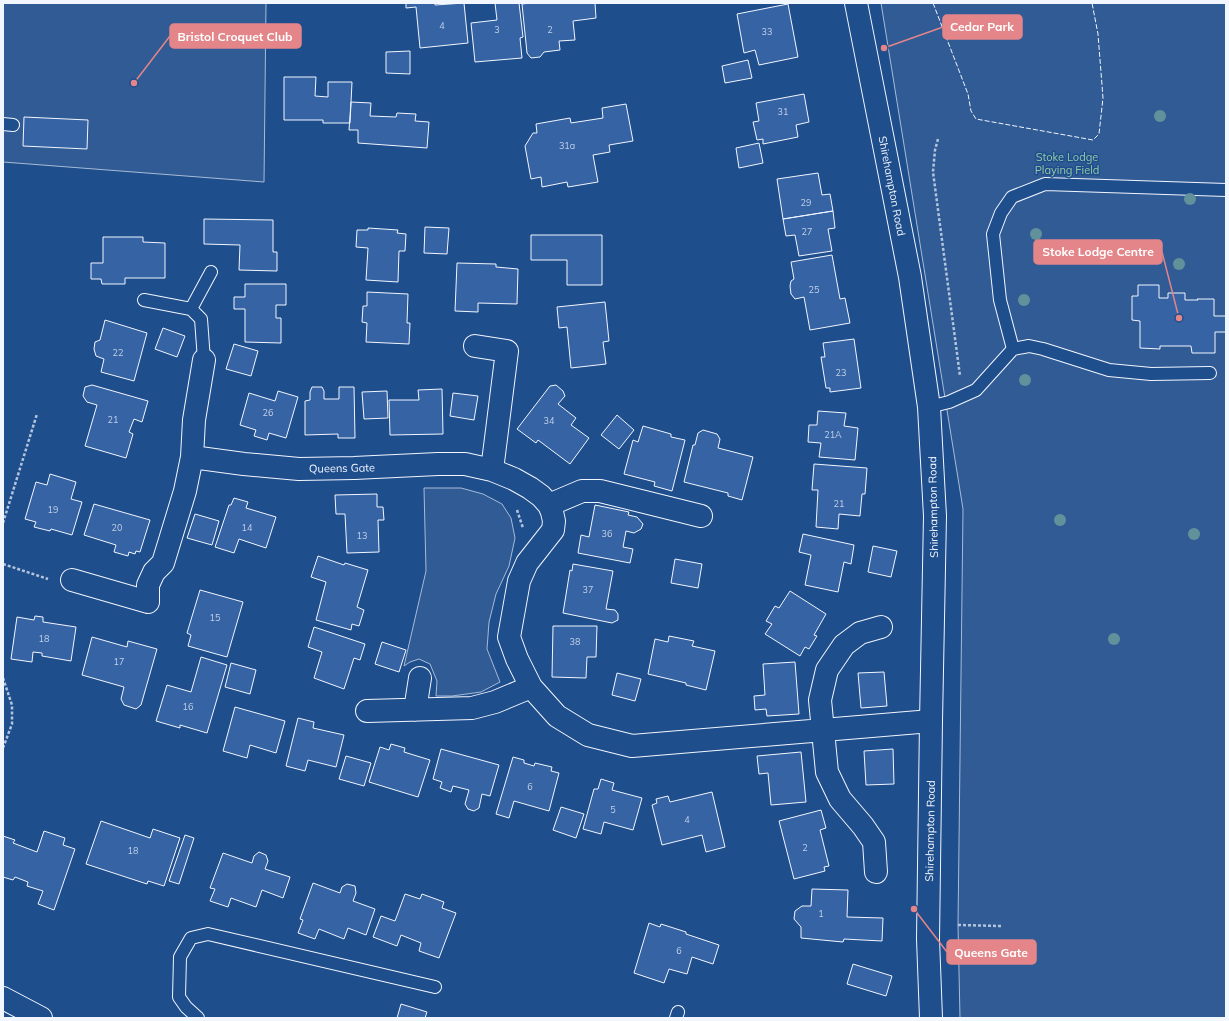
<svg xmlns="http://www.w3.org/2000/svg" width="1229" height="1021" font-family="Mulish,sans-serif">
  <rect width="100%" height="100%" fill="#1f4e8c"/>
  <path fill="#305b95" stroke="#a8bbd7" d="M3 3H266L264 182 3 162Z
    M881 3H1226V1018H960L958 925 963 509Z
    M424 488H461L483 494 502 504 511 518 515 538 509 566 496 594 489 622 487 649 500 682 481 692 452 696H436L437 681 430 664 419 659 410 662 404 666 426 571Z"/>
  <path fill="#3563a3" stroke="#f2f6ff" d="M406 3H435V5L464 3 468 43 420 48 416 7 406 8Z
    M495 3H519L523 37 520 38 522 58 475 62 471 23 497 20Z
    M531 3H595L596 18 573 21 575 40 559 41 560 50 544 52 540 57 531 58 527 53 522 4Z
    M788 4 798 57 759 65 755 50 744 53 737 14Z
    M410 51V74L386 73V52Z
    M748 60 752 78 725 83 722 66Z
    M284 77H316L315 96 328 97V82H352L350 123H323V120H284Z
    M804 94 809 122 796 125 798 137 763 144V139L757 140 753 122 759 121 756 103Z
    M351 102 371 103 370 116 396 117 397 113 416 114 415 121 429 122 427 148 358 143V130H349Z
    M626 104 633 141 609 145 610 152 593 155 598 182 568 187 567 182 542 187 541 177 531 179 525 146 533 133H537L536 124 570 118 571 123 603 118 602 108Z
    M24 117 88 120 87 149 23 146Z
    M759 143 763 163 739 168 736 148Z
    M818 173 822 195 830 194 833 211 783 219 777 179Z
    M833 211 835 228 828 229 832 251 799 256 795 235 786 236 783 219Z
    M204 219 273 220V252H277V271L239 270 240 245 204 244Z
    M425 227 449 228 447 254 424 253Z
    M368 228 398 230 397 233 406 234 405 251H399L398 282 366 280 368 248 356 247 357 230H368Z
    M531 235H602V285H567V260H531Z
    M103 237H143V242L165 243V278H125V284H102L101 279H91V263H103Z
    M832 255 840 299 845 298 850 323 810 330 804 297 795 299 791 294 790 286 791 281 794 279 791 262Z
    M457 263 496 264V267L518 269 517 304 478 303V312L455 311Z
    M245 284H286V305H276V318H281V343L245 342V309H234V297H245Z
    M1138 285H1159V298H1168V293H1185V300H1198L1197 299H1214V316H1226V332H1215V353H1192L1191 346H1160V349L1140 348V321L1132 320V296H1138Z
    M367 292 408 294 407 323H410L409 344 366 342 367 323 362 322 363 306H367Z
    M605 302 609 341 603 342 606 364 571 368 567 327 559 328 557 307Z
    M105 320 147 333 134 381 101 372 104 359 96 356 94 349 95 342 100 340Z
    M163 328 185 336 177 357 155 349Z
    M854 339 861 388 830 392V388H826L821 357H825L823 343Z
    M234 344 258 351 251 376 226 369Z
    M92 385 148 401 142 422 134 419 129 432 133 434 126 458 85 446 97 405 87 402 83 396 85 387Z
    M556 385 563 391 565 396 558 404 576 418 571 425 589 438 570 464 538 440 536 443 517 429 550 386Z
    M312 387H322L324 391V399H339V387H354L355 438H338V434L305 435V401L310 400V392Z
    M442 389 443 434 390 435 389 400H419L418 390Z
    M278 391 298 397 286 438 269 433 267 440 254 436 256 430 240 425 249 393 275 401Z
    M387 391 388 418 364 419 362 392Z
    M453 393 478 396 474 420 450 416Z
    M818 411 846 413 844 426 858 428 855 460 819 457 821 443 808 442 809 425H817Z
    M617 415 634 430 619 449 601 435Z
    M643 426 671 434V437L685 440 672 491 654 486 655 482 624 474 633 440 638 442Z
    M703 430 717 434 720 439 718 448 753 457 742 500 728 496V493L684 482 693 445H695L698 433Z
    M814 464 867 468 865 494H862L860 516 839 514 838 529 816 527 818 490H812Z
    M50 474 76 482 71 499 82 502 72 535 51 529 50 531 34 527 36 522 25 519 36 482 47 485Z
    M377 494V507H383L384 520H378L379 552 347 553 345 514H336L335 495Z
    M234 498 248 502 246 508 276 517 266 548 239 539 234 553 215 547 229 505H231Z
    M94 504 150 520 140 552 136 551 135 554 129 552 128 556 114 552 116 545 84 535Z
    M595 505 629 512 628 515 637 517 643 524 641 529 634 533 626 531 623 547 633 549 630 563 578 553 581 535 589 537Z
    M195 514 219 521 212 545 187 538Z
    M803 534 854 545 851 564 844 562 838 592 805 585 811 555 799 552Z
    M873 546 897 551 891 577 868 572Z
    M318 556 344 565 345 563 368 570 357 607 364 610 359 626 352 624 351 630 316 620 326 582 311 577Z
    M675 559 702 564 698 588 671 583Z
    M573 564 613 571 606 609 615 610 618 614V620L612 623 563 613 570 570 572 571Z
    M200 590 243 602 227 657 188 646 191 635 187 633Z
    M790 591 826 614 814 635 817 636 809 649 805 647 800 656 765 634 772 624 766 621 775 606 779 608Z
    M35 616 43 617V622L76 627 71 661 42 656V653L33 652 32 662 11 659 17 617 34 620Z
    M553 626H597L596 657H587L586 678 552 677Z
    M314 627 365 644 360 660 354 658 344 689 314 678 322 652 308 647Z
    M669 636 694 641 692 646 715 651 706 690 686 685V683L648 674 655 639 668 642Z
    M92 637 127 647 128 641 157 649 141 705 136 709 124 705 121 699 124 687 82 675Z
    M382 642 406 650 399 672 375 664Z
    M201 657 227 665 207 733 180 725V728L156 721 167 685 191 692Z
    M795 662 799 714 767 716 766 709 755 710 754 696 765 695 763 664Z
    M231 663 256 670 250 694 225 687Z
    M884 672 887 706 861 708 858 673Z
    M617 673 641 679 635 701 612 695Z
    M235 707 285 721 276 753 250 745 247 758 223 751Z
    M298 718 314 722 313 728 344 735 336 767 308 760 305 771 286 766Z
    M391 744 405 748 404 752 430 760 418 797 369 782 380 747 389 750Z
    M441 749 499 765 490 796 482 794 479 808 474 811 468 809 465 804 469 790 453 786 451 792 440 788 442 782 433 779Z
    M893 749 894 784 866 785 864 751Z
    M801 752 806 802 771 805 768 773 759 774 757 756Z
    M346 756 371 763 364 786 339 779Z
    M513 757 524 760V763L534 766 535 763 552 767 551 771 559 773 549 811 514 801 509 818 496 814Z
    M601 779 614 783 612 790 642 798 633 830 604 822 601 834 583 829 594 789H598Z
    M712 792 725 847 706 852 702 835 662 845 652 805 657 803 656 799 668 796 670 802Z
    M561 807 584 814 576 838 553 830Z
    M821 810 826 828 820 830 829 866 824 867 825 871 794 879 779 821Z
    M101 821 150 838 153 829 180 838 164 886 148 881 147 884 86 864Z
    M44 831 65 838 63 845 75 849 54 910 38 904 43 891 27 886 28 882 15 877 13 880 3 877V836L15 840 13 843 37 852Z
    M185 835 194 838 179 884 169 881Z
    M259 852 266 855 268 861 265 869 290 877 283 898 262 890 256 907 231 898 228 907 210 901 215 889 210 888 223 853 252 863 254 856Z
    M313 883 340 893 342 887 347 884 355 886 356 893 353 901 375 909 366 935 348 928 344 939 319 929 315 939 298 933 303 920 300 919Z
    M812 889 848 890 847 917 883 918 882 941 844 939 843 942 801 938V927L794 919 795 911 802 906H811Z
    M405 894 420 899 422 894 444 902 442 908 456 913 439 958 419 951 421 943 401 935 397 946 373 937 381 916 395 921Z
    M649 923 660 927 661 924 686 932V934L719 945 713 964 692 957 687 974 669 969 664 983 634 973Z
    M853 964 892 976 886 996 847 984Z
    M401 1004 427 1012 425 1018H397Z"/>
  <g fill="none" stroke-linecap="round" stroke-linejoin="round">
    <g stroke="#f2f6ff" stroke-width="14">
      <path id="service" d="M3 124 13 125
        M144 300 191 309 201 319 204 360
        M191 309 211 272
        M1013 349 1000 300 993 234 1001 213 1012 197 1045 184 1226 190
        M929 407 949 402 976 390 1013 349 1029 346 1043 349 1109 370 1151 374 1210 373
        M198 1018 186 1007 179 997 180 957 191 938 208 934 435 987
        M676 1018 678 1012"/>
    </g>
    <g stroke="#f2f6ff" stroke-width="24">
      <path id="minor" d="M475 346 507 351 492 470
        M192 457 244 464 299 469 354 468 438 464H465L492 470 514 479 530 488 541 496 549 505 552 512 554 521 553 530 549 535 527 563 519 581 509 637 517 659 531 687 557 716 588 735 632 746 931 721
        M549 505 582 491H600L701 516
        M72 580 148 602V585L154 572 163 563 185 491 192 457 194 420 204 360
        M415 710 420 678
        M367 711 472 708 495 702 531 687
        M876 872 874 842 863 826 840 799 827 772 820 700 827 670 844 645 860 633 881 627
        M3 998 41 1018"/>
    </g>
    <g stroke="#f2f6ff" stroke-width="24">
      <path id="secondary" d="M856 3 910 277 929 407 935 516 931 721 928 939 931 1018"/>
    </g>
    <path stroke="#b3c4dc" stroke-width="2.5" stroke-dasharray="3 2" stroke-linecap="butt" d="M938 139 935 150 933 172 960 376
      M517 510 523 528
      M3 523 37 414
      M3 564 48 579
      M3 678 12 705V724L3 748
      M958 925 1001 926"/>
    <use href="#service" stroke="#1f4e8c" stroke-width="12"/>
    <use href="#minor" stroke="#1f4e8c" stroke-width="22"/>
    <use href="#secondary" stroke="#1f4e8c" stroke-width="22"/>
    <path stroke="#f2f6ff" stroke-width="1" stroke-dasharray="5 2" stroke-linecap="butt" d="M933 3 968 94 971 111 976 119 1093 140 1099 134 1103 98 1098 34 1092 3"/>
  </g>
  <g fill="#61919a">
    <circle cx="1160" cy="116" r="6"/>
    <circle cx="1190" cy="199" r="6"/>
    <circle cx="1036" cy="234" r="6"/>
    <circle cx="1179" cy="264" r="6"/>
    <circle cx="1024" cy="300" r="6"/>
    <circle cx="1025" cy="380" r="6"/>
    <circle cx="1060" cy="520" r="6"/>
    <circle cx="1194" cy="534" r="6"/>
    <circle cx="1114" cy="639" r="6"/>
  </g>
  <g text-anchor="middle" stroke-width="3" stroke-linejoin="round" paint-order="stroke">
    <g font-size="9" fill="#c3d1e8">
      <text x="442" y="29">4</text>
      <text x="497" y="33">3</text>
      <text x="550" y="33">2</text>
      <text x="767" y="35">33</text>
      <text x="783" y="115">31</text>
      <text x="567" y="149">31a</text>
      <text x="806" y="206">29</text>
      <text x="807" y="235">27</text>
      <text x="814" y="293">25</text>
      <text x="118" y="356">22</text>
      <text x="841" y="376">23</text>
      <text x="268" y="416">26</text>
      <text x="113" y="423">21</text>
      <text x="549" y="424">34</text>
      <text x="833" y="438">21A</text>
      <text x="839" y="507">21</text>
      <text x="53" y="513">19</text>
      <text x="117" y="531">20</text>
      <text x="247" y="531">14</text>
      <text x="607" y="537">36</text>
      <text x="362" y="539">13</text>
      <text x="588" y="593">37</text>
      <text x="215" y="621">15</text>
      <text x="44" y="642">18</text>
      <text x="575" y="645">38</text>
      <text x="119" y="665">17</text>
      <text x="188" y="710">16</text>
      <text x="530" y="790">6</text>
      <text x="613" y="813">5</text>
      <text x="687" y="823">4</text>
      <text x="805" y="851">2</text>
      <text x="133" y="854">18</text>
      <text x="821" y="917">1</text>
      <text x="679" y="954">6</text>
    </g>
    <g font-size="11" fill="#97c8a6" stroke="#1f4e8c">
      <text x="1067" y="161">Stoke Lodge<tspan x="1067" dy="13">Playing Field</tspan></text>
    </g>
    <g font-size="11" fill="#f2f6ff" stroke="#1f4e8c">
      <text transform="translate(892 186) rotate(79)" y="4">Shirehampton Road</text>
      <text transform="translate(342 468) rotate(-1)" y="4">Queens Gate</text>
      <text transform="translate(933 507) rotate(-91)" y="4">Shirehampton Road</text>
      <text transform="translate(930 831) rotate(-89)" y="4">Shirehampton Road</text>
    </g>
  </g>
  <path fill="none" stroke="#e38589" stroke-width="1.5" d="M884 48L943 27M134 83L170 36M1179 318L1162 252M914 909L947 952"/>
  <g fill="#e38589" stroke="#1f4e8c" stroke-width="1.5">
    <circle cx="884" cy="48" r="4"/>
    <circle cx="134" cy="83" r="4"/>
    <circle cx="1179" cy="318" r="4"/>
    <circle cx="914" cy="909" r="4"/>
  </g>
  <g fill="#e38589" stroke="#e38589" stroke-width="1.5">
    <rect x="943" y="15" width="79" height="24" rx="4"/>
    <rect x="170" y="24" width="131" height="24" rx="4"/>
    <rect x="1034" y="240" width="128" height="24" rx="4"/>
    <rect x="947" y="940" width="89" height="24" rx="4"/>
  </g>
  <g font-size="12" text-anchor="middle" font-weight="bold" fill="#fff">
    <text x="982" y="31">Cedar Park</text>
    <text x="235" y="41">Bristol Croquet Club</text>
    <text x="1098" y="256">Stoke Lodge Centre</text>
    <text x="991" y="957">Queens Gate</text>
  </g>
  <rect width="1229" height="1021" fill="none" stroke="#f2f6ff" stroke-width="8"/>
</svg>
